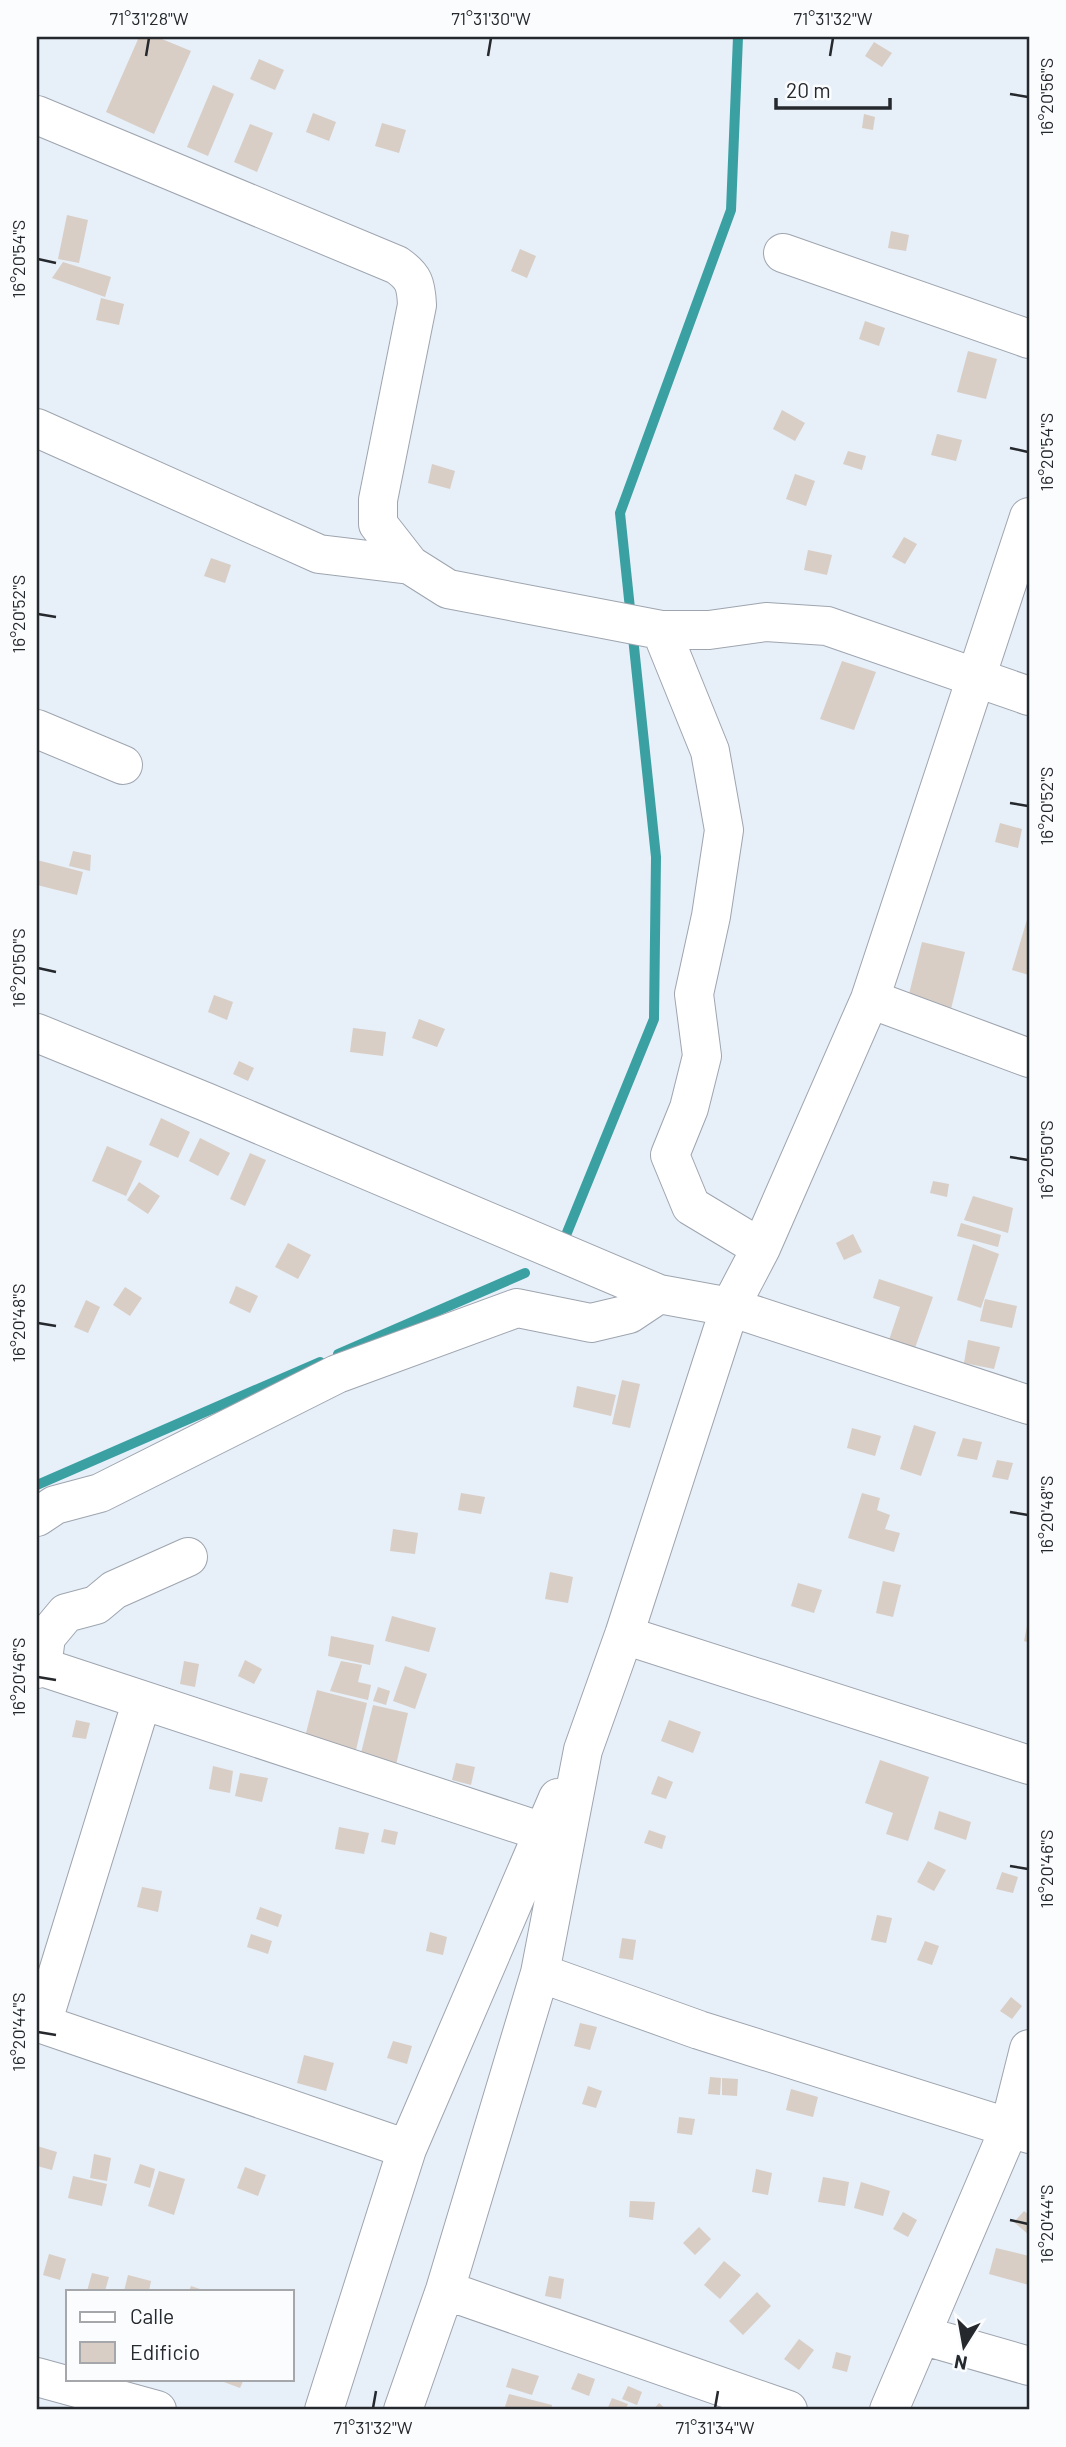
<svg xmlns="http://www.w3.org/2000/svg" width="1066" height="2447" font-family="Barlow,sans-serif">
  <rect width="100%" height="100%" fill="#e7eff9"/>
  <g fill="none" stroke-linecap="round" stroke-linejoin="round">
    <path stroke="#3ba0a2" stroke-width="10" d="M564 1240 654 1019 656 857 620 513 731 210 738 37
      M338 1354 525 1273
      M37 1485 320 1362"/>
  </g>
  <path fill="#d8cec5" d="M139 37H157L191 51 154 134 106 112Z
    M874 42 892 53 882 67 865 56Z
    M259 59 284 70 275 90 250 79Z
    M213 85 234 94 208 156 187 147Z
    M313 113 336 122 329 141 306 132Z
    M864 114 875 117 873 130 862 128Z
    M382 123 406 130 399 153 375 146Z
    M250 124 273 133 257 172 234 162Z
    M67 215 88 220 79 263 58 259Z
    M891 231 909 235 906 251 888 248Z
    M520 249 536 256 527 278 511 271Z
    M63 262 111 277 105 297 52 278Z
    M101 298 124 304 119 325 96 320Z
    M865 321 885 328 879 346 859 339Z
    M968 351 997 359 986 399 957 392Z
    M782 410 805 423 795 441 773 429Z
    M937 434 962 440 956 461 931 455Z
    M848 451 866 456 862 470 843 464Z
    M432 464 455 471 450 489 428 483Z
    M795 474 815 481 806 506 786 499Z
    M904 537 917 544 905 564 892 557Z
    M808 550 832 555 827 575 804 570Z
    M211 558 231 565 225 583 204 576Z
    M842 661 876 672 854 730 820 719Z
    M1000 823 1022 829 1018 848 995 842Z
    M73 851 91 855 90 871 69 866Z
    M37 860 83 872 77 895 37 885Z
    M1029 913V975L1012 970Z
    M922 942 965 952 951 1009 908 998Z
    M214 995 233 1002 227 1020 208 1012Z
    M419 1019 445 1029 437 1047 412 1038Z
    M353 1028 386 1032 383 1056 350 1052Z
    M239 1061 254 1068 248 1081 233 1074Z
    M161 1118 190 1132 178 1158 149 1145Z
    M200 1138 230 1153 218 1176 189 1161Z
    M107 1146 142 1161 126 1196 92 1181Z
    M250 1153 266 1160 245 1206 230 1199Z
    M933 1181 949 1184 947 1197 930 1193Z
    M139 1182 160 1196 148 1214 127 1200Z
    M973 1196 1013 1208 1008 1233 964 1220Z
    M961 1223 1001 1235 998 1247 957 1236Z
    M853 1234 862 1252 844 1260 836 1243Z
    M288 1243 311 1255 298 1279 275 1267Z
    M973 1244 999 1254 981 1308 957 1300Z
    M879 1279 933 1297 915 1348 889 1340 900 1307 873 1298Z
    M236 1286 258 1296 250 1313 229 1303Z
    M125 1287 142 1298 130 1316 113 1305Z
    M985 1299 1017 1306 1012 1328 980 1321Z
    M86 1300 100 1307 88 1333 74 1327Z
    M968 1340 1000 1347 994 1369 964 1363Z
    M622 1380 640 1384 630 1428 612 1424Z
    M577 1386 616 1395 611 1416 573 1407Z
    M914 1425 936 1432 921 1476 900 1469Z
    M852 1428 881 1436 875 1456 847 1448Z
    M963 1438 982 1442 977 1460 957 1456Z
    M997 1460 1013 1463 1008 1480 992 1477Z
    M461 1493 485 1497 481 1514 458 1510Z
    M862 1493 880 1498 877 1510 890 1515 885 1529 900 1533 894 1552 848 1538Z
    M393 1529 418 1533 415 1554 390 1551Z
    M550 1572 573 1577 568 1603 545 1599Z
    M883 1581 901 1585 893 1617 876 1613Z
    M798 1583 822 1590 814 1613 791 1606Z
    M392 1616 436 1628 429 1652 385 1641Z
    M1028 1621H1029V1643L1024 1641Z
    M331 1636 374 1645 370 1665 328 1656Z
    M245 1660 262 1669 254 1684 238 1676Z
    M184 1661 199 1664 195 1687 180 1684Z
    M341 1661 362 1665 358 1682 371 1685 368 1700 330 1691Z
    M405 1666 427 1674 415 1709 393 1701Z
    M378 1687 390 1691 386 1705 373 1701Z
    M317 1690 367 1703 356 1750 305 1737Z
    M373 1705 408 1713 396 1765 360 1757Z
    M76 1720 90 1723 86 1739 72 1737Z
    M669 1720 701 1732 693 1753 661 1741Z
    M880 1760 929 1777 908 1841 886 1834 893 1813 865 1803Z
    M456 1763 475 1767 471 1785 452 1780Z
    M213 1766 233 1771 230 1793 209 1789Z
    M240 1773 268 1778 262 1802 235 1796Z
    M658 1776 673 1782 666 1799 651 1794Z
    M939 1811 971 1822 966 1840 934 1829Z
    M339 1827 369 1833 364 1854 335 1849Z
    M384 1829 398 1832 395 1845 381 1842Z
    M649 1830 666 1836 662 1849 644 1843Z
    M928 1861 946 1870 934 1891 917 1882Z
    M1002 1872 1018 1877 1013 1893 996 1889Z
    M142 1887 162 1891 158 1912 137 1907Z
    M260 1907 282 1915 278 1927 256 1919Z
    M877 1915 892 1918 886 1943 871 1940Z
    M430 1932 447 1937 443 1955 426 1951Z
    M251 1934 272 1941 268 1954 247 1947Z
    M622 1938 636 1940 633 1960 619 1958Z
    M925 1941 939 1946 932 1965 917 1960Z
    M1011 1997 1022 2006 1012 2019 1000 2011Z
    M580 2023 597 2027 590 2050 574 2046Z
    M393 2041 412 2046 407 2064 387 2058Z
    M304 2055 334 2063 326 2091 297 2083Z
    M710 2077 721 2078 720 2095 708 2094Z
    M722 2078 738 2079 737 2096 722 2095Z
    M588 2086 602 2091 596 2108 582 2104Z
    M791 2089 818 2097 813 2117 786 2110Z
    M679 2117 695 2119 692 2135 677 2133Z
    M37 2146 57 2152 52 2170 37 2166Z
    M94 2154 111 2158 107 2181 90 2178Z
    M140 2164 155 2169 150 2188 134 2183Z
    M245 2167 266 2175 258 2196 237 2188Z
    M756 2169 772 2173 768 2195 752 2192Z
    M159 2171 185 2179 174 2215 148 2206Z
    M73 2176 107 2184 102 2206 68 2198Z
    M823 2177 849 2182 845 2206 818 2202Z
    M861 2182 890 2191 883 2216 854 2208Z
    M630 2201 655 2202 653 2220 629 2217Z
    M1024 2211 1029 2215V2235L1014 2222Z
    M903 2212 917 2220 908 2237 893 2229Z
    M699 2227 711 2239 695 2255 683 2243Z
    M996 2248 1029 2256V2285L989 2274Z
    M49 2254 66 2259 60 2280 43 2275Z
    M724 2261 741 2275 720 2299 704 2285Z
    M92 2273 109 2277 105 2291H87Z
    M128 2275 151 2281 149 2291H124Z
    M549 2276 564 2279 561 2299 545 2296Z
    M191 2286 206 2291H189Z
    M757 2292 771 2306 743 2335 729 2321Z
    M799 2339 814 2350 799 2370 784 2359Z
    M836 2352 851 2356 847 2372 832 2368Z
    M512 2368 539 2376 532 2395 506 2387Z
    M578 2373 595 2379 589 2396 571 2389Z
    M216 2379H244L240 2388Z
    M628 2386 642 2392 637 2405 622 2399Z
    M509 2394 552 2405 551 2410H504Z
    M612 2398 628 2404 625 2410H607Z
    M659 2403 667 2410H653Z"/>
  <g fill="none" stroke-linecap="round" stroke-linejoin="round">
    <g stroke="#9ea5af" stroke-width="40">
      <path id="street" d="M37 115 397 265C414 277 416 284 417 305L378 500V524L410 565 448 589 661 630H709L766 622 827 626 1029 696
        M783 253 1029 339
        M37 428 319 554 410 565
        M661 630 710 751 724 830 711 916 694 994 702 1056 689 1108 670 1155 691 1206 761 1248
        M37 729 123 765
        M870 999 1029 1058
        M37 1033 206 1102 659 1294 730 1307 1029 1405
        M37 1517 55 1505 100 1493 337 1374 517 1308 591 1323 629 1314 659 1294
        M624 1635 1029 1765
        M42 1667 543 1832
        M37 1669 42 1667 46 1637 66 1613 96 1605 114 1590 188 1557
        M142 1700 42 2024 407 2149
        M540 1973 699 2030 1029 2134
        M445 2290 788 2410
        M921 2335 1029 2366
        M37 2377 157 2410
        M324 2410 407 2149 558 1798
        M403 2410 445 2290 540 1973 583 1750 624 1635 730 1307 761 1248 870 999 1029 517
        M889 2410 1009 2129 1029 2049"/>
    </g>
    <use href="#street" stroke="#fff" stroke-width="38"/>
  </g>
  <path fill="none" stroke="#25282c" stroke-width="2.5" d="M146 56 149 38M488 56 491 38M830 56 833 38M1010 94 1028 97M38 259 56 263M1010 448 1028 452M38 614 56 617M1010 803 1028 806M38 968 56 972M1010 1157 1028 1160M38 1323 56 1326M1010 1512 1028 1515M38 1677 56 1680M1010 1866 1028 1869M38 2032 56 2035M1010 2220 1028 2224M373 2408 376 2391M715 2408 718 2391"/>
  <rect width="1066" height="2447" fill="none" stroke="#fafcfe" stroke-width="77"/>
  <rect x="66" y="2290" width="228" height="91" fill="#fafcfe" stroke="#a5a7aa" stroke-width="2"/>
  <rect x="80" y="2312" width="35" height="10" fill="#ffffff" stroke="#a5a7aa" stroke-width="2"/>
  <text x="130" y="2324" font-size="21" fill="#25282c">Calle</text>
  <rect x="80" y="2342" width="35" height="21" fill="#d8cec5" stroke="#a5a7aa" stroke-width="2"/>
  <text x="130" y="2360" font-size="21" fill="#25282c">Edificio</text>
  <g transform="translate(964 2346) rotate(191)" stroke="#fafcfe" stroke-width="5" paint-order="stroke">
  <path d="M0-5L12 26L0 18L-12 26Z" fill="#25282c"/>
  <text y="-10" font-size="19" font-weight="bold" text-anchor="middle" fill="#25282c">N</text>
  </g>
  <path d="M776 98v10h114v-10" fill="none" stroke="#25282c" stroke-width="3.5"/>
  <text x="786" y="98" font-size="21" fill="#25282c" stroke="#fafcfe" stroke-width="5" paint-order="stroke">20 m</text>
  <rect x="38" y="38" width="990" height="2370" fill="none" stroke="#25282c" stroke-width="2.5"/>
  <g font-size="18" text-anchor="middle" fill="#25282c">
    <text x="149" y="25">71°31'28"W</text>
    <text x="491" y="25">71°31'30"W</text>
    <text x="833" y="25">71°31'32"W</text>
    <text transform="translate(1047 97) rotate(-90)" y="6">16°20'56"S</text>
    <text transform="translate(19 259) rotate(-90)" y="6">16°20'54"S</text>
    <text transform="translate(1047 452) rotate(-90)" y="6">16°20'54"S</text>
    <text transform="translate(19 614) rotate(-90)" y="6">16°20'52"S</text>
    <text transform="translate(1047 806) rotate(-90)" y="6">16°20'52"S</text>
    <text transform="translate(19 968) rotate(-90)" y="6">16°20'50"S</text>
    <text transform="translate(1047 1160) rotate(-90)" y="6">16°20'50"S</text>
    <text transform="translate(19 1323) rotate(-90)" y="6">16°20'48"S</text>
    <text transform="translate(1047 1515) rotate(-90)" y="6">16°20'48"S</text>
    <text transform="translate(19 1677) rotate(-90)" y="6">16°20'46"S</text>
    <text transform="translate(1047 1869) rotate(-90)" y="6">16°20'46"S</text>
    <text transform="translate(19 2032) rotate(-90)" y="6">16°20'44"S</text>
    <text transform="translate(1047 2224) rotate(-90)" y="6">16°20'44"S</text>
    <text x="373" y="2434">71°31'32"W</text>
    <text x="715" y="2434">71°31'34"W</text>
  </g>
</svg>
